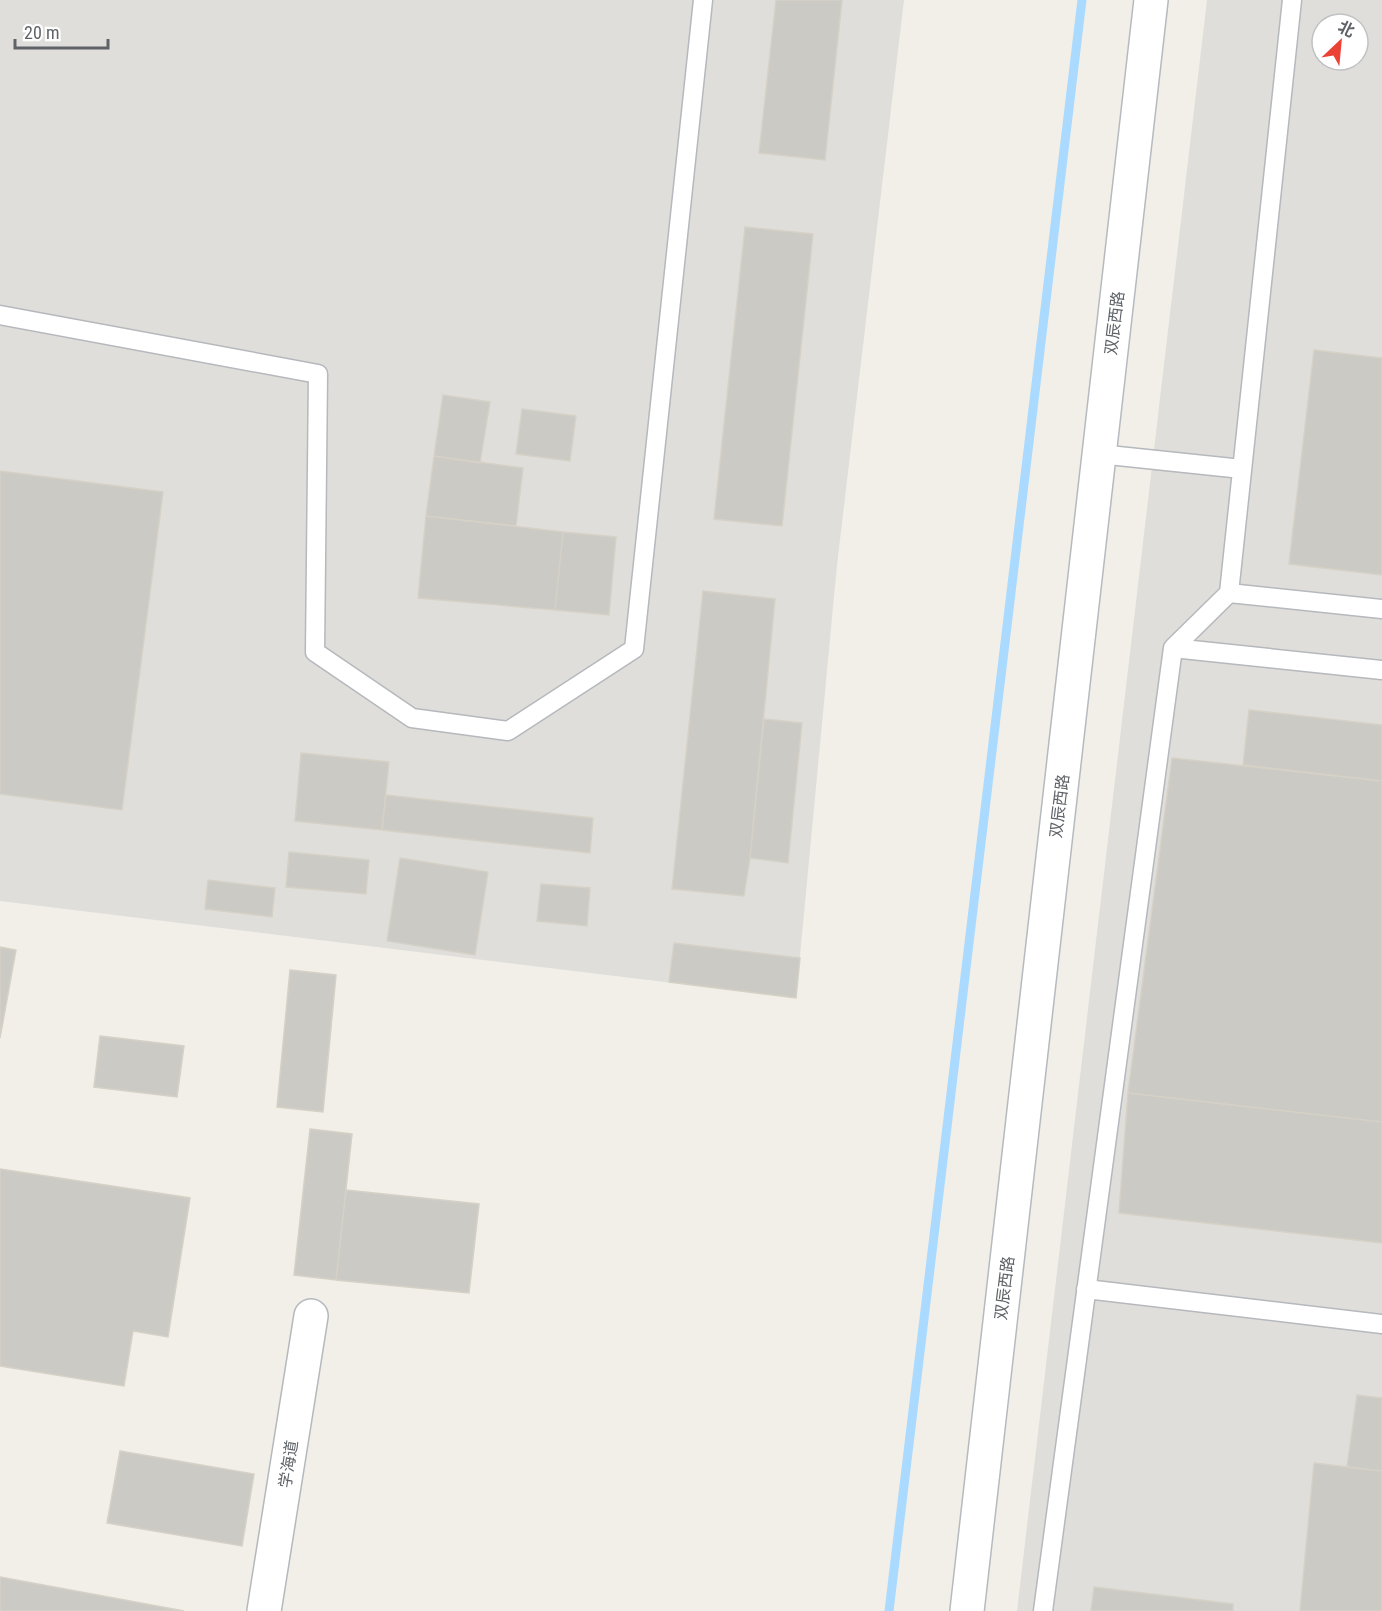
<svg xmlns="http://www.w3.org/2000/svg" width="1382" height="1611" font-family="'Roboto Condensed','Noto Sans SC',sans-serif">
  <rect width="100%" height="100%" fill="#f1efe8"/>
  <path fill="#e0deda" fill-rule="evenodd" d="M0 0H904L837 565 796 998 0 901Z
    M1207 0H1382V1611H1017ZM1322 24H1358V60H1322Z"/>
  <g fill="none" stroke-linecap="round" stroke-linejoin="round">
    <path stroke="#aadaff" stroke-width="9" d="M889 1611 1082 0"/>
  </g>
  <path fill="#cccac5" stroke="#d6d1c6" stroke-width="1.5" d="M776 0H842L825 160 759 153Z
    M745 227 813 234 782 526 714 519Z
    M1314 350 1382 358V575L1289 564Z
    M443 395 490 402 480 463 434 456Z
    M522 409 576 416 570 461 516 454Z
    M434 456 523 468 516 526 426 516Z
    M0 471 163 492 122 810 0 794Z
    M426 516 563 532 555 610 418 598Z
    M563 532 616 537 609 615 555 610Z
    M703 591 775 599 750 858 744 896 672 889Z
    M1249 710 1382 725V781L1243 765Z
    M764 719 802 723 788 863 750 858Z
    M301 753 389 762 382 830 295 821Z
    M1172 758 1382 781V1122L1128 1093Z
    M386 795 593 818 590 853 382 830Z
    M289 852 369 860 366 894 286 887Z
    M400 858 488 872 475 955 387 941Z
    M208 880 275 888 272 917 205 909Z
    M541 884 590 888 587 926 537 921Z
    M674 943 800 958 796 998 669 982Z
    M0 947 16 950 0 1038Z
    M290 970 336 975 323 1112 277 1107Z
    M100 1036 184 1046 177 1097 94 1087Z
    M1128 1093 1382 1122V1243L1119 1213Z
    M310 1129 352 1134 336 1280 294 1275Z
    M0 1169 190 1198 168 1337 133 1331 124 1386 0 1366Z
    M346 1190 479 1204 469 1293 336 1280Z
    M1357 1395 1382 1398V1471L1347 1467Z
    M120 1451 254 1474 242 1546 107 1523Z
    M1314 1463 1382 1471V1611H1300Z
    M0 1577 184 1611H0Z
    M1094 1587 1233 1604V1611H1091Z"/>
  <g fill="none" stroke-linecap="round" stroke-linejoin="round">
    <g stroke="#b5b8bc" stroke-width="21">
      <path id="lane" d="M0 315 318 374 315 652 412 718 508 731 634 649 703 0
        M1099 454 1242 469
        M1229 593 1292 0
        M1173 648 1229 593 1382 609
        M1086 1289 1382 1324
        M1043 1611 1173 648 1382 670"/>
    </g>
    <g stroke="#b5b8bc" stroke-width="36">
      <path id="street" d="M264 1611 311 1316"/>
    </g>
    <g stroke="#b6babf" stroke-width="36">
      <path id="secondary" d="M967 1611 1151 0"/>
    </g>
    <use href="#lane" stroke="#fff" stroke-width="18"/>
    <use href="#street" stroke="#fff" stroke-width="33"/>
    <use href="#secondary" stroke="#fff" stroke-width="33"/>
  </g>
  <g text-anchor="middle" stroke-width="5" stroke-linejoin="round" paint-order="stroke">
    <g font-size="16" fill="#5f6368" stroke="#fff">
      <text transform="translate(1114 323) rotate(-83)" y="6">双辰西路</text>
      <text transform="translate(1059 806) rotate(-83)" y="6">双辰西路</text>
      <text transform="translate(1004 1288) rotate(-83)" y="6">双辰西路</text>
      <text transform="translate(288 1464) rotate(-81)" y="6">学海道</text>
    </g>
  </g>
  <g transform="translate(1340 42) rotate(26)"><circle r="28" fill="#ffffff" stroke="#bfc1c3" stroke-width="1.5"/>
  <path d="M0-4.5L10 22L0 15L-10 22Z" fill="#ea4335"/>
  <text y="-9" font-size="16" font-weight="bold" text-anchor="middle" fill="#5f6368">北</text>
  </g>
  <path d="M15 39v9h93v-9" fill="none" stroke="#5f6368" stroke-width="3"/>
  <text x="24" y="39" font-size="18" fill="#5f6368" stroke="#ffffff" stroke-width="4.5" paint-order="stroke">20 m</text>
</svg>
